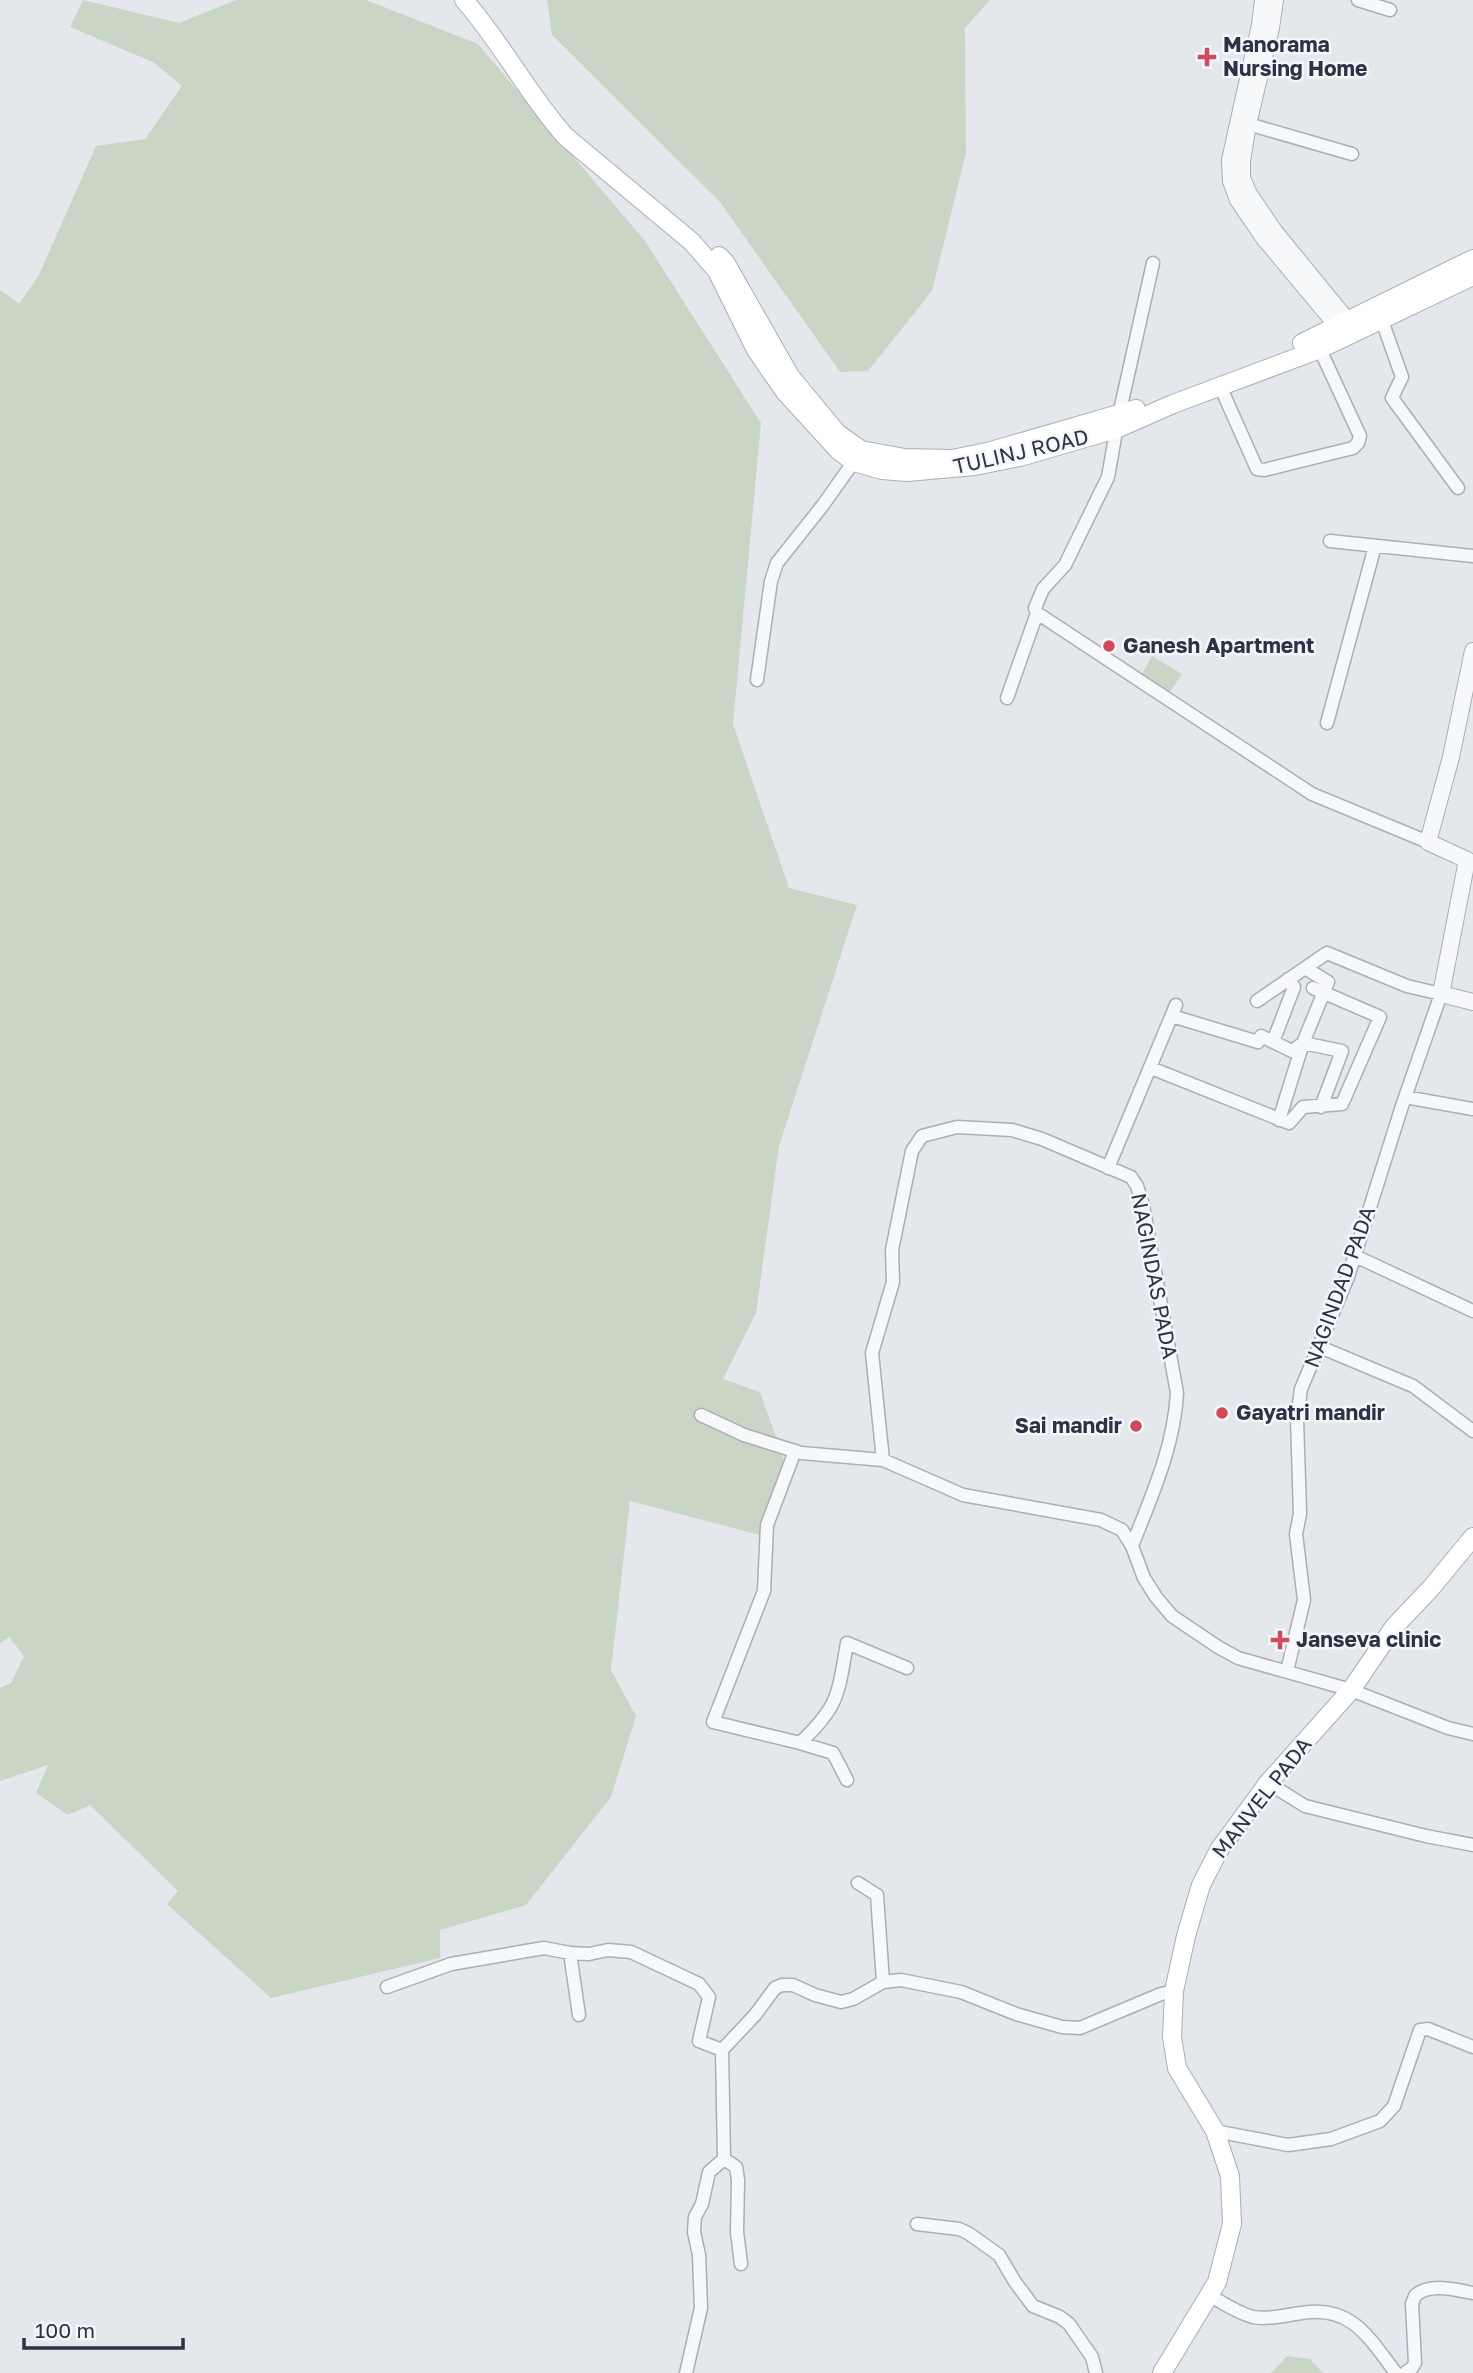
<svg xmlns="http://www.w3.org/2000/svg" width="1473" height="2373" font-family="'Golos Text',sans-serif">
  <rect width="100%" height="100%" fill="#e4e7ec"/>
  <path fill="#c9d6c5" d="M83 0 179 23 236 0H366L478 44 645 241 761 423 733 724 789 888 857 905 779 1146 756 1313 723 1379 760 1392 784 1460 760 1535 630 1501 611 1670 636 1716 611 1797 526 1905 440 1930V1958L271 1998 167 1904 178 1891 90 1805 68 1815 36 1793 48 1765 0 1781V1688L11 1683 24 1656 9 1637 0 1643V290L19 304 39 275 96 146 145 139 182 86 153 62 70 27Z
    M547 0H990L965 28 966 153 932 291 868 371 840 372 720 202 552 35Z
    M1152 656 1182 674 1168 695 1141 676Z
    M1287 2356 1310 2359 1323 2373H1271Z"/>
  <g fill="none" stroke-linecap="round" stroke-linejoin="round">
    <g stroke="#a9aeb7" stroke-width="15">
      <path id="minor" d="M1358 0 1390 10
        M1248 124 1352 154
        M1153 263 1119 415 1108 477 1065 565 1043 589 1035 608 1037 613 1312 794 1428 842
        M1380 315 1402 377 1392 398 1458 488
        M1220 386 1257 469 1264 470 1353 448 1358 443 1360 436 1317 343
        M1330 541 1473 556
        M757 680 771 581 777 563 823 505 857 457
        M1007 698 1037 613
        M1327 723 1375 546
        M1257 1001 1327 953 1407 986 1441 994 1402 1106 1348 1277 1301 1389 1297 1418 1300 1514 1296 1534 1304 1600 1287 1671
        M1172 1016 1258 1042 1261 1036 1292 1051 1303 1043 1342 1051 1321 1107
        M1273 1042 1294 987 1288 979
        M1151 1068 1289 1123 1303 1107 1342 1104 1380 1017 1313 988
        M1405 1097 1473 1109
        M1279 1120 1303 1043 1328 982 1305 968
        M1108 1168 1176 1005
        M1355 1256 1473 1311
        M1320 1347 1413 1386 1473 1431
        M701 1415 744 1435 801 1453 883 1460 963 1495 1101 1520 1122 1530 1132 1546 1144 1578 1156 1597 1172 1616 1218 1647 1238 1658 1351 1690 1448 1728 1473 1734
        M795 1451 767 1525 764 1591 713 1722 800 1743C839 1706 838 1695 847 1643L907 1668
        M883 1460 872 1353 893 1282 892 1250 912 1151 922 1136 957 1127 1012 1130 1042 1139 1131 1177 1137 1186 1143 1205 1177 1393C1174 1447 1152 1495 1132 1546
        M800 1743 833 1753 847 1780
        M1268 1783 1305 1806 1426 1836 1473 1845
        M858 1883 877 1895 883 1982
        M570 1953 579 2015
        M387 1987 451 1964 544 1948 570 1953 589 1954 608 1950 631 1952 699 1984 709 1997 699 2041 722 2050
        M1215 2131 1288 2145 1331 2139 1380 2121 1394 2106 1420 2030 1428 2029 1473 2047
        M917 2224 959 2229 968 2233 999 2255 1015 2282 1033 2306 1060 2317 1069 2324 1092 2357 1096 2373
        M741 2264 737 2232 738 2180 736 2167 724 2159 722 2050 755 2015 775 1988 782 1985H793L815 1995 841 2002 853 1999 883 1982 901 1980 961 1992 1016 2014 1062 2027 1080 2028 1161 1994 1174 1991
        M1209 2295C1223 2303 1237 2313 1253 2317 1268 2320 1286 2315 1302 2313 1352 2305 1369 2338 1396 2373
        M686 2373 701 2308 699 2255 694 2232 695 2217 702 2204 709 2172 724 2159
        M1405 2373 1412 2368 1415 2363 1412 2304 1415 2296C1429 2282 1456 2290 1473 2293"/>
    </g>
    <g stroke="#a9aeb7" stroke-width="18">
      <path id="tertiary" d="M1263 0 1260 25 1230 160 1231 181 1238 200 1264 238 1345 335
        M1275 0 1271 28 1248 124 1242 161V178L1249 194 1274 231 1355 330
        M1473 651 1451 757 1428 842 1467 860 1441 994 1473 1002"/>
    </g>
    <g stroke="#a9aeb7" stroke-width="20">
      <path id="secondary" d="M464 0C502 43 528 95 566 137L692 242 717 271 756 350 785 392 838 450 854 462 882 470 907 472 975 466 1020 457 1116 429 1173 404 1320 349 1473 276
        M719 256 725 262 790 376 837 433 861 450 905 458 952 459 991 451 1136 409
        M1302 343 1473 259
        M1162 2373 1217 2282 1232 2224 1230 2176 1215 2131 1177 2068 1172 2037 1174 1991 1186 1936 1201 1885 1219 1850 1268 1783 1351 1690 1394 1627 1431 1588 1473 1537"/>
    </g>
    <use href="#minor" stroke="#f7f8fa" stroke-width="12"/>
    <use href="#tertiary" stroke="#f7f8fa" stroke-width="16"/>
    <use href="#secondary" stroke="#fff" stroke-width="18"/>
  </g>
  <g fill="#d1495b" stroke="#f4f6f9" stroke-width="2.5">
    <path d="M1203.5 46.5h7v7h7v7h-7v7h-7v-7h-7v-7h7z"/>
    <circle cx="1109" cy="646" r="7"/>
    <circle cx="1222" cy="1413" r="7"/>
    <circle cx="1136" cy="1426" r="7"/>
    <path d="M1276.5 1629.5h7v7h7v7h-7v7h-7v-7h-7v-7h7z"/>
  </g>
  <g text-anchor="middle" stroke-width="5" stroke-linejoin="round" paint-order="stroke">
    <g font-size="21" font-weight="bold" fill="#2b3445" stroke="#f4f6f9" text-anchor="start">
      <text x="1223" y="52">Manorama<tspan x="1223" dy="24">Nursing Home</tspan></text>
      <text x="1123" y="653">Ganesh Apartment</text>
      <text x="1236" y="1420">Gayatri mandir</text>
      <text x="1122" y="1433" text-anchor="end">Sai mandir</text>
      <text x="1296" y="1647">Janseva clinic</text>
    </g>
    <g font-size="21" fill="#2b3445" stroke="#f4f6f9">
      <text transform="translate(1021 452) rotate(-13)" y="7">TULINJ ROAD</text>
      <text transform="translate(1154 1276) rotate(79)" y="7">NAGINDAS PADA</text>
      <text transform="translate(1340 1287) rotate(-70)" y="7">NAGINDAD PADA</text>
      <text transform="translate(1262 1798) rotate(-52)" y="7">MANVEL PADA</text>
    </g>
  </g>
  <path d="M24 2338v10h159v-10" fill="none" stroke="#2b3445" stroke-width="3.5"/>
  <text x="35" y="2338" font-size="21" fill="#2b3445" stroke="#f4f6f9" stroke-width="5" paint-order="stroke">100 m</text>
</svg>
